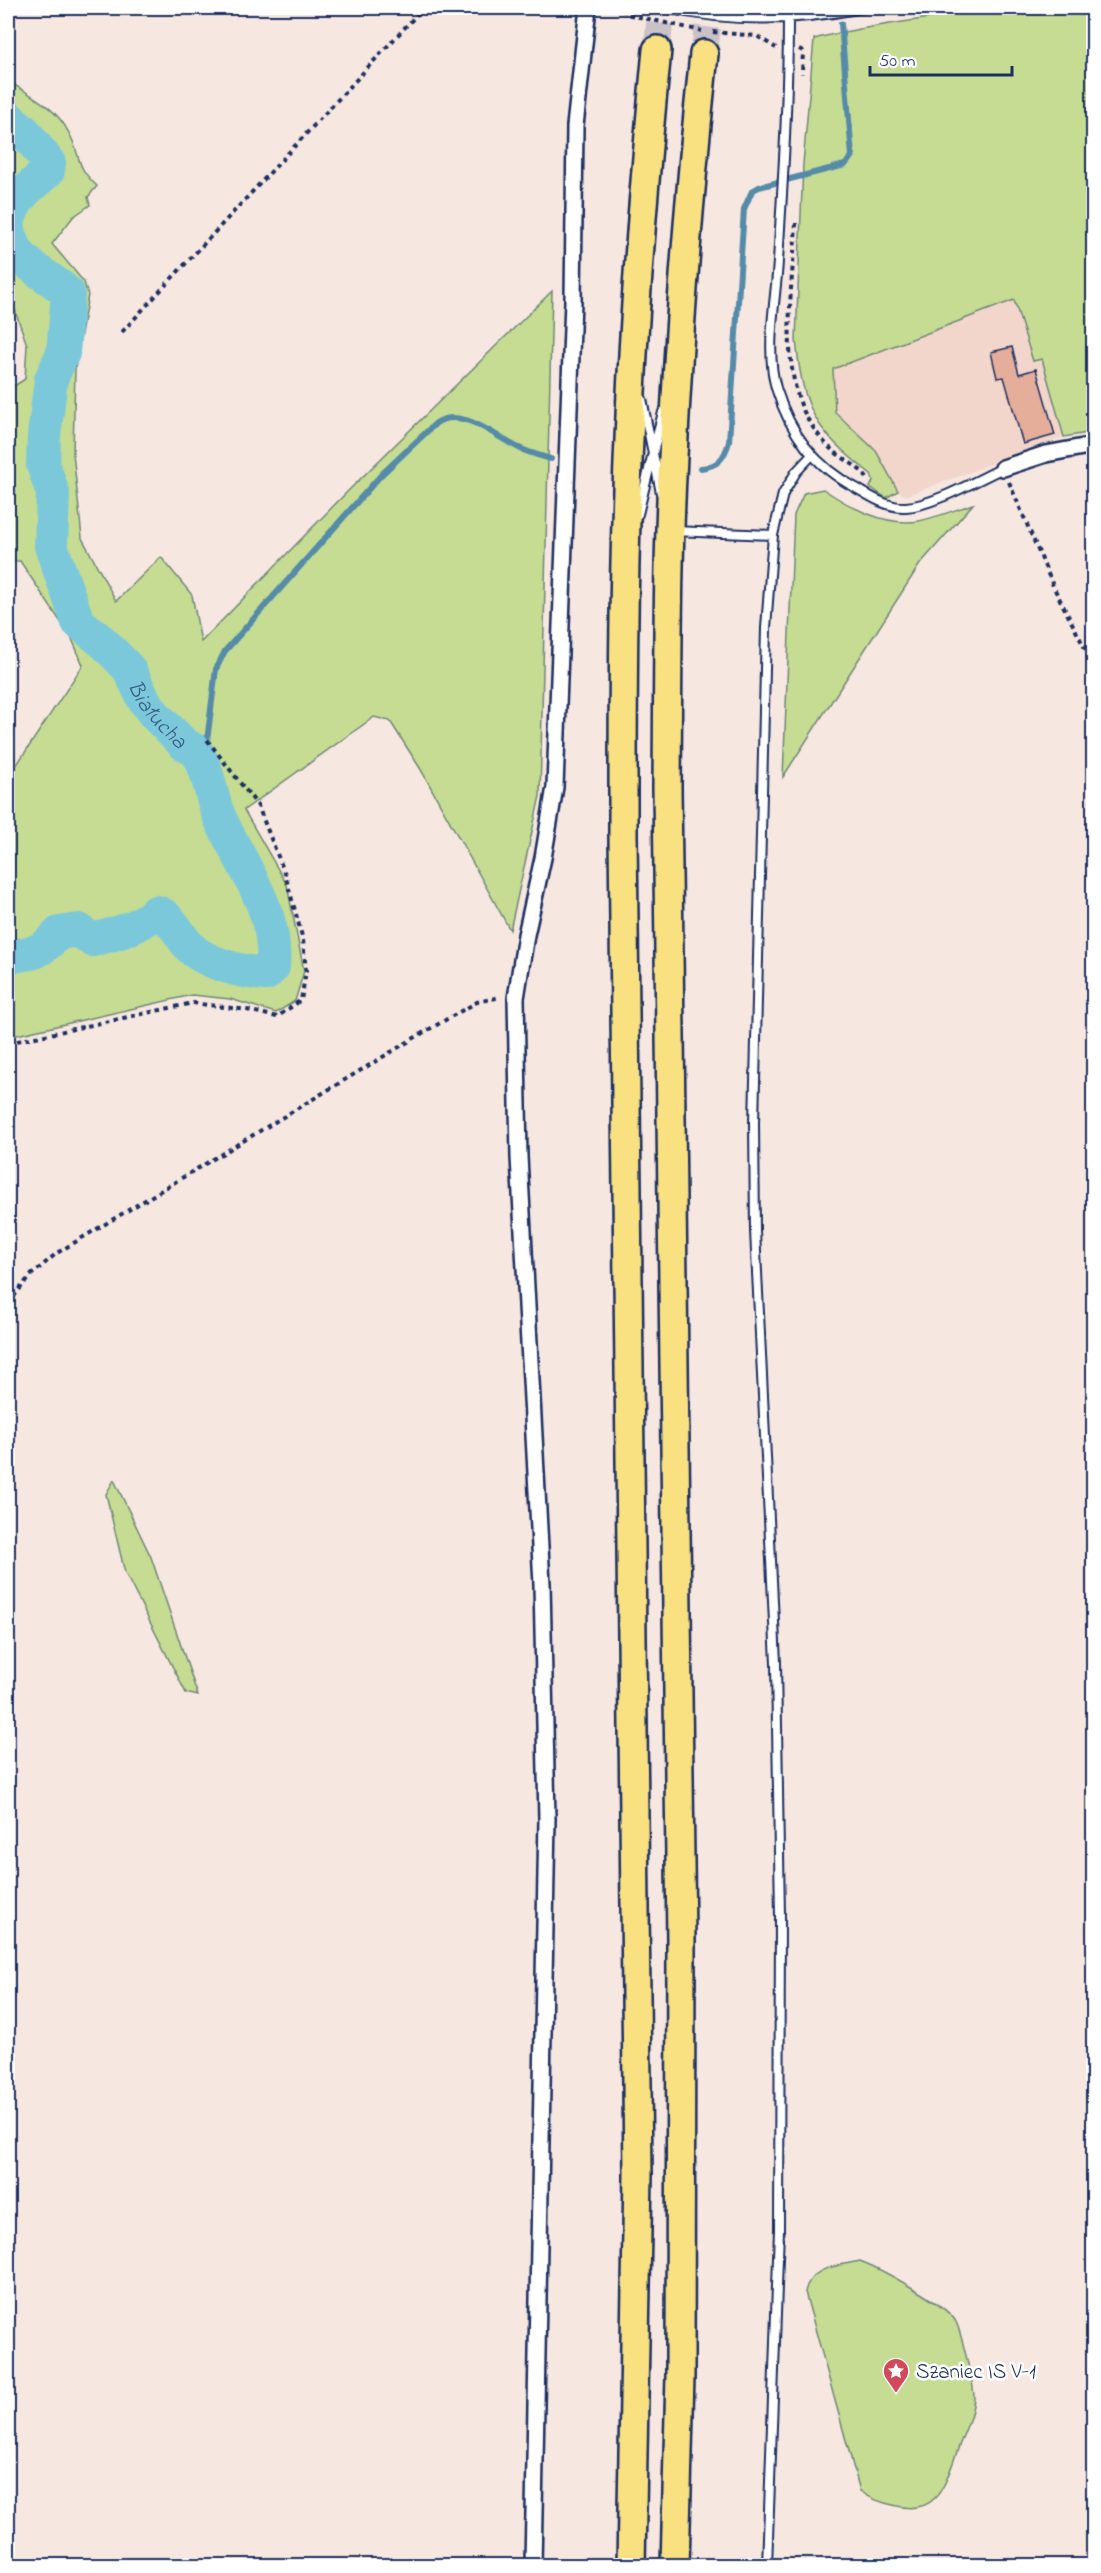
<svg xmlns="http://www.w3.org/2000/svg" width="1101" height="2573" font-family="'Indie Flower',sans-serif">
  <rect width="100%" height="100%" fill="#f7e7e1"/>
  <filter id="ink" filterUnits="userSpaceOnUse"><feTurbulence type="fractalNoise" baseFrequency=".0167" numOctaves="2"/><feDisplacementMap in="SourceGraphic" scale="12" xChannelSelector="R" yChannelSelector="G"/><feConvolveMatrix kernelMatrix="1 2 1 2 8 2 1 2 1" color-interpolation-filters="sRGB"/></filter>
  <g filter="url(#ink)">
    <path fill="#f2d6cc" d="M1014 300 1033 361 1042 358 1064 437 906 496 898 491 876 451 835 412 833 369Z"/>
    <path fill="#c5dc92" stroke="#708678" stroke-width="1.5" d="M983 8H1093V432L1064 437 1042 359 1033 361 1014 300 833 369 835 412 876 451 898 491 886 498 870 487 873 481 871 474C815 431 803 410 796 340L803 164 814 39C869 24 927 21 983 8Z
      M8 81C31 95 57 108 69 133 82 157 74 165 97 186L88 197 90 205 73 217 52 244 84 282 88 295 75 369 73 453 82 538 116 601 161 557 192 595 201 642 348 491 552 291 540 796 510 930 420 768 390 721 374 717 244 810 287 885 304 971 295 1001 276 1013 230 999 192 995 8 1037V778L83 665 72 639 20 561H12L8 554V390L25 379 27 345 8 290Z
      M823 489C850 507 885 527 919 521 937 517 955 510 973 504L920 564 783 777 794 515 804 493Z
      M114 1480 151 1557 198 1696 186 1693 125 1573 106 1494Z
      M860 2261C879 2268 948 2305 956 2322 961 2332 974 2386 974 2397 973 2415 964 2432 958 2449 945 2483 939 2518 893 2505 880 2502 871 2499 860 2491L805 2292C810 2266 838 2266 860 2261Z"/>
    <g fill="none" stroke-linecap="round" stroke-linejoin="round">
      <path stroke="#558ba9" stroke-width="6" d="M701 468C718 466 724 459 729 442L744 209 752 191 759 187 845 165 852 156 841 24
        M204 765 216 669 225 651 381 475 436 423C463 406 495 437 519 448 529 453 541 456 551 459"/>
      <g stroke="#7cc8db" stroke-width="34">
        <path d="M8 117 25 132 49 163 48 171C28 189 16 195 8 222"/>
        <path id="s1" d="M8 223C13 265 40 268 68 293L63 353 51 379 44 436 43 465 53 493 51 546 78 622 104 643 129 669 144 700 155 715 184 744 196 751 201 759C210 777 211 798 219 816 241 866 278 909 273 967L266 974C243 972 218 966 198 954 181 944 175 916 156 912 136 929 118 933 92 940L79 930 59 933C41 953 33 954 8 956"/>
      </g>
    </g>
    <path fill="#e5ae9b" stroke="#1b2f5e" stroke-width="1.5" d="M1012 347 1019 374 1036 369 1055 435 1023 444 1004 377 997 378 991 352Z"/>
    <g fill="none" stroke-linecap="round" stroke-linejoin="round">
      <path stroke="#cbc2c7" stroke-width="27" stroke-dasharray="27 14" stroke-linecap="butt" d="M657 50 661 8
        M704 54 710 8"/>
      <g stroke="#1b2f5e" stroke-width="12">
        <path id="lane" d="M665 8C735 23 794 21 863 8
          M788 19C788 100 783 181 778 261 776 300 765 349 776 388 790 433 814 466 856 488 871 497 888 508 906 507 932 506 979 479 1003 468
          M642 399 661 493
          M638 514 663 412
          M673 531 773 535
          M767 2566 779 2230 780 1916 776 1663 755 1231 754 1123 766 628 773 535 783 494 796 472 811 456"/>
      </g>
      <g stroke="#1b2f5e" stroke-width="20">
        <path id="street" d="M1003 468 1046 454 1094 445
          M533 2566 547 1819 542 1584 519 1157 516 998 526 935 543 858 555 787 573 301 575 126 588 8"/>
      </g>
      <g stroke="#1b2f5e" stroke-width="32">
        <path id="highway" d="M631 2566 638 2174 623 834C623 702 623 571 629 439 634 309 644 180 657 50
          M675 2566 680 2376 681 1942 667 787C668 677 667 567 673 457 679 322 690 188 704 54"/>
      </g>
      <path stroke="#1b2f5e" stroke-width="4" stroke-dasharray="4.5 4.5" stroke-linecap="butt" d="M624 8 626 14 702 31
        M713 32 757 36 776 48
        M799 49 803 51 802 74
        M796 223C793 282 777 370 810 423 816 432 823 441 830 448 840 458 864 468 868 481
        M122 332 423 8
        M1009 482 1054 588 1094 666
        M8 1043 193 1003 247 1010 277 1017 301 1000 306 971 303 940 285 874 258 806 205 737
        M8 1304 30 1276 57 1253 426 1031 477 1002 500 997"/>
      <use href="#lane" stroke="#fff" stroke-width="8"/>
      <use href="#street" stroke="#fff" stroke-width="15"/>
      <use href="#highway" stroke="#f9e181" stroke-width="27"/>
    </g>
  </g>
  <defs>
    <g id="sight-pin" transform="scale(1.35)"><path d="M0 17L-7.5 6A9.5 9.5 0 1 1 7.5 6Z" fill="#d1495b" stroke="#fff"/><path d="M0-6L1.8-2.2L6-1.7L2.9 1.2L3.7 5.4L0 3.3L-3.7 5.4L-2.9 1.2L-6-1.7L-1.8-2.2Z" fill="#fff"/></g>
  </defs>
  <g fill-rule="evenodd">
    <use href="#sight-pin" x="896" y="2371"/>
  </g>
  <g text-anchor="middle" stroke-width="5" stroke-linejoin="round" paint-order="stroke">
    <g font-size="21" fill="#1b2f5e" stroke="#fff" text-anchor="start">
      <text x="916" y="2378">Szaniec IS V-1</text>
    </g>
    <g font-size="22" font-style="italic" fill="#385d84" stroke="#fff">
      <text dy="8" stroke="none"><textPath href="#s1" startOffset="558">Białucha</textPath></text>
    </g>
  </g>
  <rect width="1101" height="2573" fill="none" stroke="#fff" stroke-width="30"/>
  <rect x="15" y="15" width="1071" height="2543" fill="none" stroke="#1b2f5e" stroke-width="2" filter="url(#ink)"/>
  <path d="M870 66v9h142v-9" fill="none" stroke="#1b2f5e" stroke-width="3"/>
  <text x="879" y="66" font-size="18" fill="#1b2f5e" stroke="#ffffff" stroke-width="4.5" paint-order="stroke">50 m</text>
</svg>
